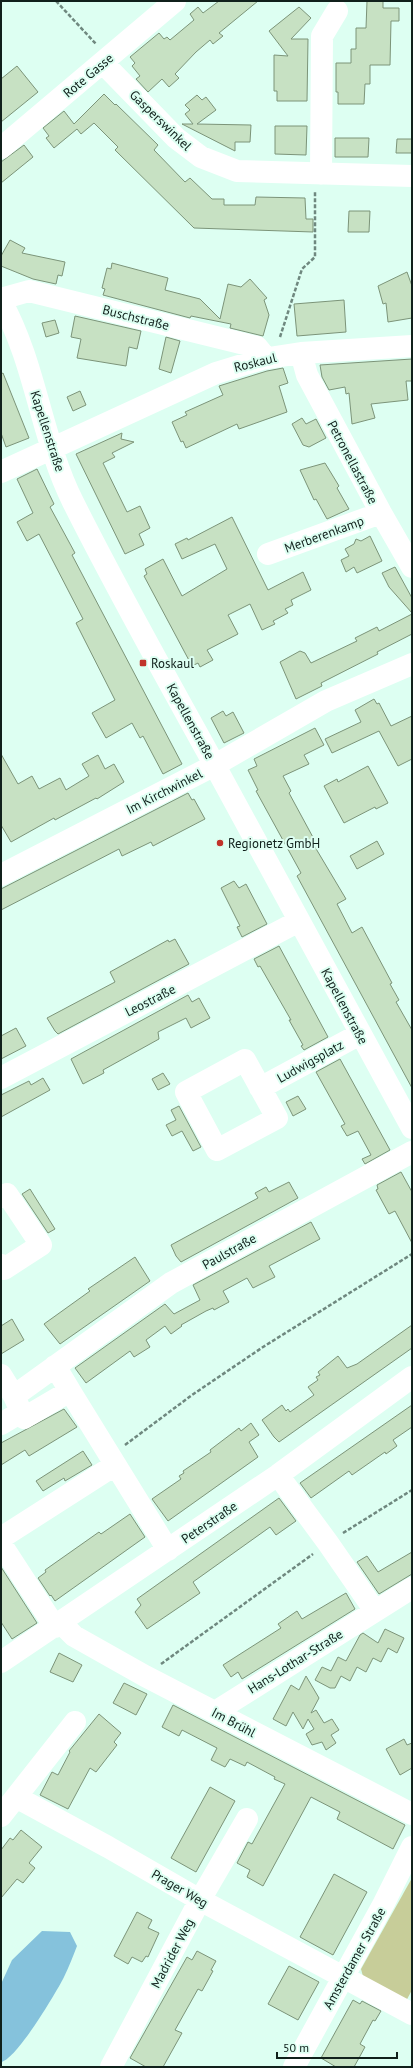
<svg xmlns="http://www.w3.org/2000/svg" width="413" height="2068" font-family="'PT Sans',sans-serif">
  <rect width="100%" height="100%" fill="#ddfff2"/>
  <path fill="#c7cd99" d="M412 1878V1990L405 2003 364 1980 361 1969Z"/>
  <path fill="#85c2dc" d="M42 1931 70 1932 77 1946C73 1956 69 1967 64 1977 56 1993 16 2060 1 2062V1984L12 1960Z"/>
  <path fill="#c7e1c3" stroke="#7c9479" d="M219 1H258L219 33 223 36 213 44 210 40 196 52 175 74 179 78 169 87 162 79 148 92 136 79 140 76 132 66 135 63 130 57 159 33 164 39 167 37 170 40 194 20 190 14 198 7 203 13Z
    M367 1H383V8H399V21H391L390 65H370V84H365L364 104H338V92H336V63H351V49H356V28H366Z
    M299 7 311 18 291 39H308L307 101H277V91H274V55L288 56 269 31Z
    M17 66 38 92 1 122V79Z
    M104 94 115 105 116 104 158 145 154 150 185 182 190 178 212 199H224V205H255L256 197 305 198 306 219H313V232L194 228 115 150 118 147 94 123 81 134 77 129 54 148 46 138 49 136 43 128 64 111 74 124Z
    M197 95 202 100 206 97 216 110 197 124 251 125 250 142H235V151L182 124H193L185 114 190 110 185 105Z
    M275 126H307L306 155 275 154Z
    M335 138H369L368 157H335Z
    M397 139H412V153H396Z
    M24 145 33 157 1 183V162Z
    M349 211H370L369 232H348Z
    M10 240 25 248 22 253 65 262 62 276 58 275 56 284 33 279 1 266V256Z
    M112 263 168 278 165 290 200 299 220 319 228 284 241 287 250 279 267 298 264 300 269 315 263 336 230 328 231 324 191 316 190 318 103 295 105 289 102 288 107 268 111 269Z
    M407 272 412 286V318L388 322 386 303 383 304 378 286Z
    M344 300 346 332 297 336 294 304Z
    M75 316 141 331 137 349 129 347 126 366 77 358 81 339 71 337Z
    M55 320 59 333 46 337 42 323Z
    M166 337 180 341 171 373 159 369Z
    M412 359V381H406L408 400 371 404 375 418 352 424 349 393 346 394 345 387 329 390 322 377 320 365Z
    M283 368 288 383 279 386 287 412 239 429 237 424 186 448 183 441 181 442 172 422 187 415 185 412 223 395 219 386 267 371Z
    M3 373 29 438 6 447 1 433V374Z
    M80 391 86 405 73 411 67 397Z
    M302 418 306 424 316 419 326 438 309 447 303 445 292 424Z
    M122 433 121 439 134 442 112 453 115 457 103 463 127 512 140 506 150 528 139 534 144 545 125 554 76 454Z
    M325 463 339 486 337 488 349 509 327 519 316 499 314 500 300 470Z
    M37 469 54 504 50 507 75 553 72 555 182 764 163 774 143 736 140 738 132 723 106 738 92 713 115 700 76 623 83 619 39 534 27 541 17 522 33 513 17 479Z
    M232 517 268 590 303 572 311 590 291 600 293 605 285 609 288 613 273 621 275 624 262 630 250 604 228 615 238 634 207 650 213 660 200 667 198 663 192 666 144 576 147 574 145 569 163 559 182 596 227 569 215 544 182 559 175 544 187 538 188 540Z
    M370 536 382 561 357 573 354 567 346 572 341 560 349 556 345 549 354 544 356 539 361 541Z
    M395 567 412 598V613L389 587 382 573Z
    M412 614V634L377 652 378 654 321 683 322 686 296 699 280 662 300 651 305 653 311 663 357 641 355 638 377 627 379 631Z
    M374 699 377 704 379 703 391 726 412 716V759L398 766 379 731 332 753 325 739 361 722 355 710Z
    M223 711 226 716 233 712 244 733 224 743 211 718Z
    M315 728 324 745 304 755 309 764 283 776 291 791 289 793 315 841 312 842 346 899 337 904 352 933 362 927 392 983 390 984 399 1000 396 1002 412 1030V1088L297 876 301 873 256 791 258 790 248 770 257 766 254 759Z
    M1 754 18 784 32 776 39 789 60 778 66 790 89 776 82 764 98 755 105 769 114 764 124 782 97 799 96 798 55 820 54 818 11 842 1 825Z
    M368 766 388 803 376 809 375 807 344 823 324 786 337 779 338 782Z
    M188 793 192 800 194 799 205 819 153 846 151 842 122 856 119 849 1 910V889Z
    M377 841 384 854 357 869 350 856Z
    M234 881 239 888 246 884 267 924 242 937 237 927 240 926 221 888Z
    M175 939 189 964 58 1034 55 1031 47 1018 115 982 110 972 168 940 169 942Z
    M279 946 328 1037 304 1050 301 1046 303 1045 289 1020H291L260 966 258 967 254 959Z
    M188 995 192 1002 199 998 210 1018 191 1028 186 1018 158 1032 159 1039 103 1070 104 1073 83 1084 71 1059Z
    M16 1028 26 1046 1 1059V1036Z
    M340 1059 390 1150 365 1164 362 1159 371 1155 358 1131 347 1136 341 1126 345 1124 316 1072Z
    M163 1073 170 1084 158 1090 152 1079Z
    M43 1078 50 1090 1 1117V1095L29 1081 31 1085Z
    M298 1096 306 1109 293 1116 286 1102Z
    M179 1106 201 1147 193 1151 182 1131 172 1136 166 1125 176 1120 171 1110Z
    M401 1172 412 1192V1243L395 1211 389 1214 376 1190 378 1189 377 1185Z
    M289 1182 298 1198 181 1262 176 1256 171 1245 258 1198 255 1193 266 1187 269 1192Z
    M30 1189 55 1229 48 1233 22 1194Z
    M311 1222 320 1239 269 1266 275 1277 253 1288 247 1278 223 1291 229 1302 214 1310 213 1308 206 1311 181 1325 182 1326 171 1334 165 1326 146 1340 150 1347 134 1357 130 1351 86 1383 75 1368 165 1304 174 1314 200 1300 193 1285Z
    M135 1257 150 1281 60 1344 44 1324 90 1291 88 1289Z
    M12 1319 24 1340 1 1354V1326Z
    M412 1325V1348L279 1442 274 1437 262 1420 282 1405 286 1411 288 1409 290 1412 314 1395 308 1387 318 1380 316 1377 320 1375 318 1372 338 1356 347 1368 357 1364Z
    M412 1405V1427L393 1440 397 1446 386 1454 385 1452 352 1475 349 1471 311 1498 300 1483Z
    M64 1409 77 1427 29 1456 25 1450 1 1465V1443Z
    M251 1423 259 1435 249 1442 258 1457 168 1521 152 1499 181 1479 179 1476 184 1473 183 1471 211 1452 210 1450 239 1428 241 1431Z
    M83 1451 92 1465 65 1481 64 1478 43 1491 36 1481Z
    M279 1498 296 1521 276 1535 270 1527 193 1582 200 1593 147 1629 135 1612 141 1605 137 1599Z
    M130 1514 145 1537 55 1601 51 1595 50 1596 38 1578 46 1572 45 1570 99 1532 101 1534Z
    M412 1552V1574L379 1594 357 1562 367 1556 378 1572Z
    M1 1567 37 1623 12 1639 1 1622Z
    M346 1593 355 1609 242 1679 238 1672 231 1677 223 1665 281 1628 278 1624 297 1611 302 1619Z
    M385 1629 404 1638 397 1653 388 1648 381 1662 373 1658 366 1672 357 1667 350 1681 341 1676 335 1688H330L315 1680 322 1667 331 1671 338 1657 346 1661 360 1635 363 1633 378 1643Z
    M59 1653 82 1665 73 1682 50 1672Z
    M306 1676 319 1698 311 1713 316 1710 324 1723 332 1719 339 1730 331 1735 336 1743 326 1750 322 1742 312 1745 306 1734 314 1729 308 1719 303 1729 293 1712 286 1726 273 1719 291 1685 299 1690Z
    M124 1683 147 1694 136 1715 113 1703Z
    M173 1705 405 1825 393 1849 337 1819 340 1812 311 1797 263 1886 247 1877 250 1870 237 1863 248 1842 252 1844 285 1784 274 1779 275 1777 247 1762 245 1766 230 1759 225 1767 211 1760 217 1748 182 1730 179 1736 162 1727Z
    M99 1714 121 1733 114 1742 117 1745 96 1772 90 1768 68 1809 40 1795 52 1772 58 1775 70 1752 69 1751Z
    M404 1739 407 1745 412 1743V1768L400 1775 386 1749Z
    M210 1787 235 1801 196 1872 171 1858Z
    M21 1830 42 1847 29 1863 35 1868 23 1883 17 1879 1 1898V1850L10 1838 13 1840Z
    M334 1874 367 1892 333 1955 300 1937Z
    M137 1912 152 1920 148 1928 159 1933 148 1957 146 1956 142 1962 132 1957 128 1964 114 1956Z
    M197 1951 216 1961 211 1970 213 1971 202 1991 198 1989 175 2030 182 2033 163 2067H146L130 2058 187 1957 192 1960Z
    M289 1966 319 1982 298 2020 268 2004Z
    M353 2000 360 2004 362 2001 381 2011 375 2021 373 2020 360 2044 365 2047 354 2067H336L321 2058Z"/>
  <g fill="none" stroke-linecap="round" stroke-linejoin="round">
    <path stroke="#6f887f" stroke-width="2.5" stroke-dasharray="4 2" stroke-linecap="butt" d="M56 1 96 44
      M280 337 302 269 315 257V192
      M125 1445 192 1395 263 1347 412 1254
      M343 1533 412 1490
      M161 1664 313 1554"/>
    <path stroke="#fff" stroke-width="22" d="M103 63 176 138 201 157 237 171 412 176
      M1 148 175 1
      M321 174 322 36 337 11
      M1 299 29 291 257 347 266 358
      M1 301C36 364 41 438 73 502 117 590 166 677 214 764 281 885 345 1007 412 1128
      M301 353 307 375 381 513 412 567
      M1 472 216 373 262 359 301 353 412 346
      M268 554 381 513
      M1 875 215 765 326 701 412 664
      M245 1060 277 1118 217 1150 186 1092Z
      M1 1078 299 921
      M260 1088 360 1034
      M1 1197 7 1194 41 1245 4 1269 1 1265
      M55 1366 70 1391 24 1418 14 1396 171 1283 412 1152
      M1 1375 14 1396
      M70 1391 168 1550
      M1 1424 21 1412
      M278 1475 328 1543 375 1611
      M1 1538 115 1465
      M1 1544 55 1627
      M61 1623 74 1636 145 1676 412 1814
      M1 1662 278 1475 412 1377
      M215 1712 412 1588
      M16 1797 108 1847 200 1900 412 2014
      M1 1816 75 1722
      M111 2067 200 1900 247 1819
      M294 2067 384 1903 412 1847"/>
  </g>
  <g fill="#c1332b" stroke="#ddfff2" stroke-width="1.5">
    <rect x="139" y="659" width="8" height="8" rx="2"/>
    <circle cx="220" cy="843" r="4"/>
  </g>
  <g text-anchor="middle" stroke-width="4" stroke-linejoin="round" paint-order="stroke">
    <g font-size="13" fill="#10201b" stroke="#ddfff2">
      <text transform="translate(88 75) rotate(-40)" y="5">Rote Gasse</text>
      <text transform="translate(161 120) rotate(44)" y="5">Gasperswinkel</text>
      <text transform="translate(136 317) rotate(14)" y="5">Buschstraße</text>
      <text transform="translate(255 362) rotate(-14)" y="5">Roskaul</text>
      <text transform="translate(48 431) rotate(72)" y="5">Kapellenstraße</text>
      <text transform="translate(353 462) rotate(62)" y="5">Petronellastraße</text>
      <text transform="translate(324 534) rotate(-20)" y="5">Merberenkamp</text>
      <text transform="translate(191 721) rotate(61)" y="5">Kapellenstraße</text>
      <text transform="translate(164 791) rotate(-27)" y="5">Im Kirchwinkel</text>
      <text transform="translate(150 1000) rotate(-27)" y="5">Leostraße</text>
      <text transform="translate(345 1006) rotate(62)" y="5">Kapellenstraße</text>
      <text transform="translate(310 1061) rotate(-29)" y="5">Ludwigsplatz</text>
      <text transform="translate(229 1251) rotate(-29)" y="5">Paulstraße</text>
      <text transform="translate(209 1522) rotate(-34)" y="5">Peterstraße</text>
      <text transform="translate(295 1661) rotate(-32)" y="5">Hans-Lothar-Straße</text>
      <text transform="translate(234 1722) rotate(28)" y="5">Im Brühl</text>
      <text transform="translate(180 1888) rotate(30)" y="5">Prager Weg</text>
      <text transform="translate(172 1953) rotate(-62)" y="5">Madrider Weg</text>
      <text transform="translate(354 1958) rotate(-61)" y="5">Amsterdamer Straße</text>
    </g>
    <g font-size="13" fill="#10201b" stroke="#ddfff2" text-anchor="start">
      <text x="151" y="668">Roskaul</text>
      <text x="228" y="848">Regionetz GmbH</text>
    </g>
  </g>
  <rect width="413" height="2068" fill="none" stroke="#10201b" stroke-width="4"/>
  <path d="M277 2052v6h120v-6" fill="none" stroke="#10201b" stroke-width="2"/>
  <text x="283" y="2052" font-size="12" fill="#10201b" stroke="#ddfff2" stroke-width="3" paint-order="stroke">50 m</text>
</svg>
